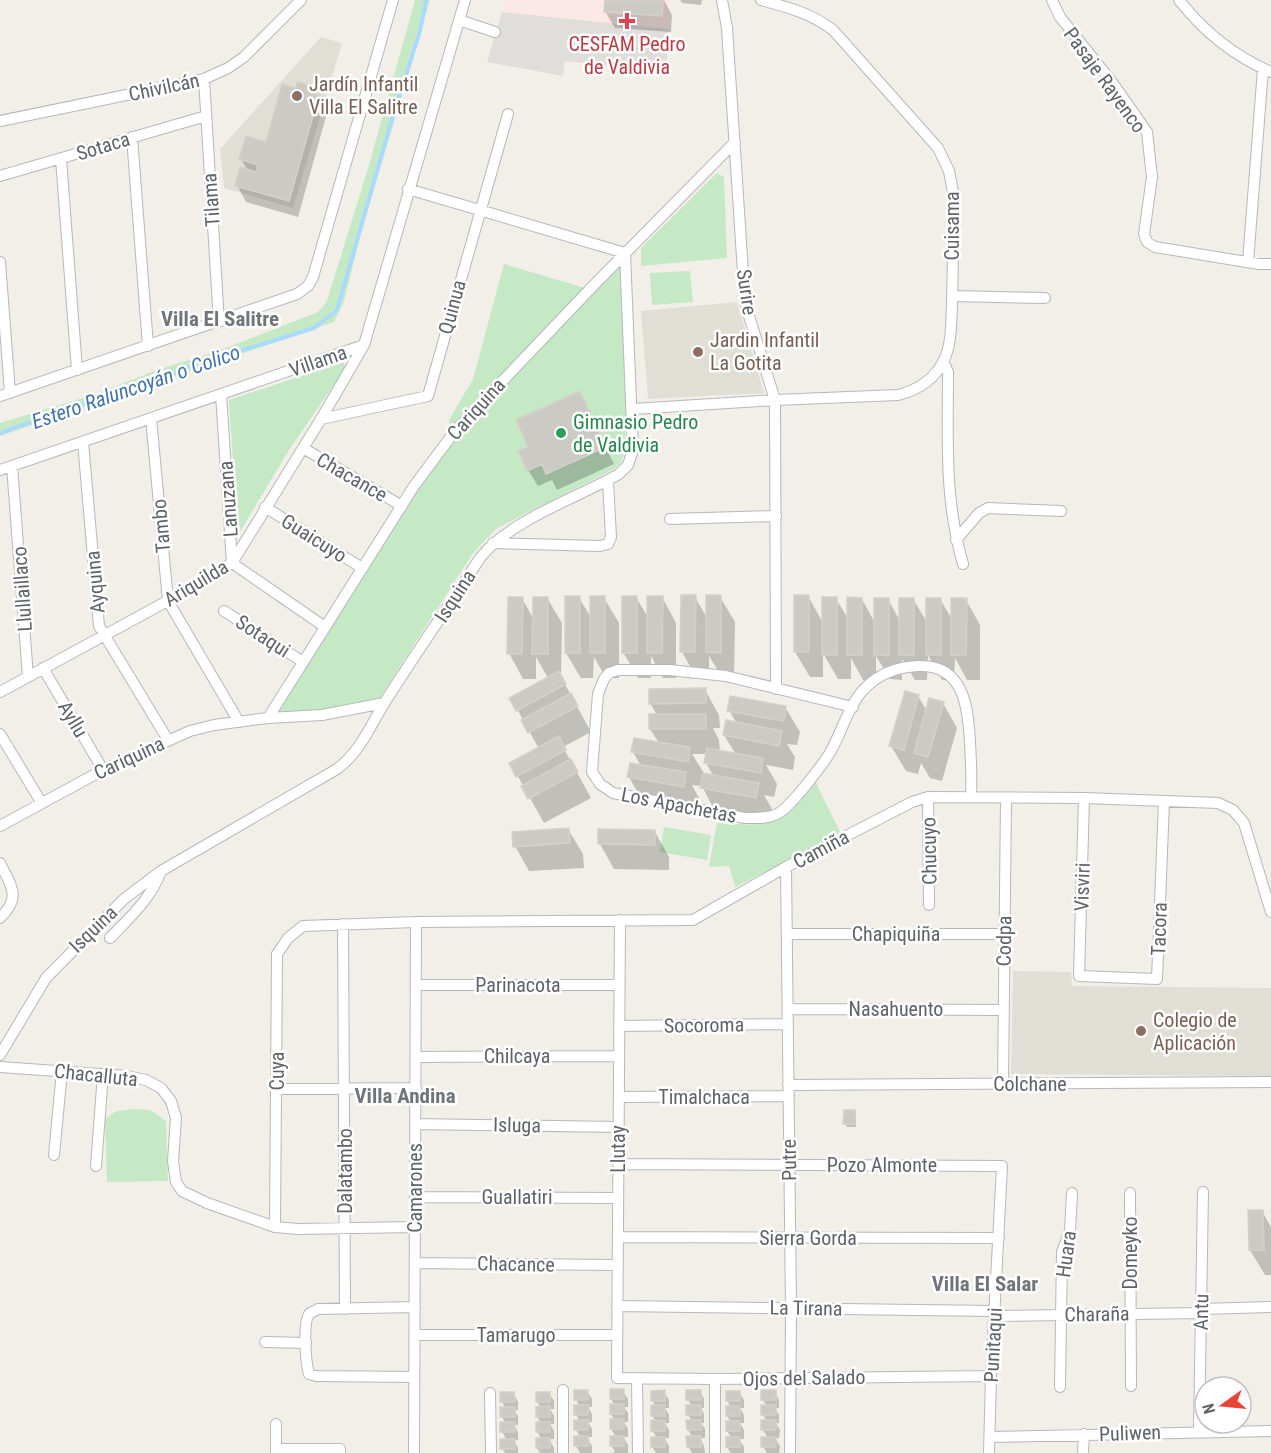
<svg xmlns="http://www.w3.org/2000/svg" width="1271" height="1453" font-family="'Roboto Condensed',sans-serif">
  <rect width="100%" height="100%" fill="#f1efe8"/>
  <path fill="#e0deda" d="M502 12 669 29 666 71 565 61 563 76 487 62Z"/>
  <path fill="#e1ded6" d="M321 37 342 43 293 208 224 188 220 149Z
    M737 302 764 393 648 399 641 311Z
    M1013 971 1071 972 1072 986 1271 988V1076L1011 1074Z"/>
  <path fill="#fce8e6" d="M505 0H670L669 29 502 12Z"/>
  <path fill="#c5e8c5" d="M415 0H430L361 233 344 301 334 322 0 436V423L96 394 157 370 218 351 318 312 327 301 369 165Z
    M717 173 724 177 727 258 641 266V248Z
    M504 264 585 288 591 294 620 267 626 408 625 450 621 462 614 469 497 528 473 553 380 698 320 711 278 713C331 620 388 530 451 444L449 420 473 379Z
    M690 271 693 302 652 305 650 273Z
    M343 362 346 367 289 450 238 535 229 400Z
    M815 781 841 834 735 887 729 866 709 867 717 823C744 824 774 830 794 808 801 800 807 790 815 781Z
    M664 827 711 835 707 860 660 852Z
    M134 1109 150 1110 166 1121 168 1181 107 1182 105 1119 117 1111Z"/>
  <path fill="#0003" fill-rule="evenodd" d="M606 0H664L672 15 671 32 615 28 605 11Z
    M680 0H702L701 5 682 3Z
    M308 86 312 94 318 96 327 113 298 217 246 202 237 185 248 171 241 159 267 144Z
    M579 393 614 464 557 490 552 480 538 486 528 470 530 447Z
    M808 596 823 623 836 599 849 620 862 599 875 623 888 599 900 621 913 599 928 624 940 599 953 621 966 600 980 625V680H967L955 658 954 680H942L928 655 927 680H915L902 659V680L890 679 876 656V680H863L851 658V679H838L823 653V677H810L795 652Z
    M636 597 649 619 662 597 676 623V678H663L651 656V678H638L623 652Z
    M695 597 707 618 720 597 735 622 734 677H722L709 656V677H696L682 652Z
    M522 598 534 620 547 598 562 623 561 677 591 732 563 747 591 798 544 823 511 764 539 749 511 698 548 678 536 657V679H523L509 653Z
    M579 598 592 619 604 598 619 623V678H606L594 657 593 678H581L566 653Z
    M705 690 719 715 720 728H713L719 740 720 752 736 755 724 735 737 724 729 710 785 707 800 732 797 745 787 744 795 757 793 770 766 765 777 784 774 797 764 795 772 809 770 822 716 813 702 786 692 785 699 798 697 811 643 802 629 777 641 766 633 752 659 743 650 729 657 715 650 703ZM692 754H707L706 763 714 777 704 773Z
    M918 696 927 711 943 703 957 728 942 781 930 778 921 763 918 774 906 771 891 746Z
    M568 829 583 854 584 868 529 871 515 846Z
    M655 832 669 857V870L614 869 600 844Z
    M854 1111 856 1115V1127H847L845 1123Z
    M1262 1211 1271 1227V1275H1265L1250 1250 1249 1212Z
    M587 1391 592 1399V1407H588L592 1414V1422H588L592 1429V1437H587L592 1446V1453H576H580L576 1446 581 1438 576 1430 579 1421 576 1414 579 1406 576 1399Z
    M623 1391 628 1399V1407H624L628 1413V1422H624L628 1429V1437H623L628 1445V1453H611L615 1452 611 1445 616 1437 611 1429V1421H615L611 1414 615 1406 611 1399Z
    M700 1391 704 1399V1408H701L704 1414V1423H701L705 1429V1438H700L704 1446 705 1453H688H692L688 1446 693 1438 688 1430 692 1421 688 1415 692 1406 688 1400Z
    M664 1392 669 1400V1408H665L669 1415V1423H665L669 1430V1438H664L669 1446V1453H656L652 1447 657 1438 652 1430 656 1422 652 1415 656 1407 652 1400Z
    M739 1392 744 1400V1408H740L744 1415V1423H740L744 1430V1439H739L744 1447V1453H731L727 1447 732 1439 727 1431 731 1422 727 1416 731 1407 727 1401Z
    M775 1392 779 1400V1408H775L779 1415V1423H776L780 1430 779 1438H775L780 1446 779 1453H767L763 1446 768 1438 763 1430V1422H767L763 1415 767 1407 763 1400Z
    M549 1393 554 1401V1409H550L554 1416V1424H550L554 1431V1439H549L554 1448V1453H540L537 1448 542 1440 537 1431 541 1423 537 1416 541 1408 537 1401Z
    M514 1394 518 1402V1410H514L518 1416V1425H514L518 1432V1440H514L518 1448V1453H505L502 1448 507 1440 502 1432 506 1424 502 1417 506 1409 502 1402Z"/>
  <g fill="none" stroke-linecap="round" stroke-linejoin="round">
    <path stroke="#aadaff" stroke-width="4" d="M0 433 193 366 314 328 337 310 390 126 420 31 426 0"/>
  </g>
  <path fill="#cccac5" stroke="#d6d1c6" stroke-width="1.5" d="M605 0H663L662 16 604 12Z
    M297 82 309 85 307 91 319 95 289 201 235 186 240 167 256 172 258 165 239 159 246 136 266 142 282 84 296 88Z
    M580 391 606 447 546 474 542 464 527 471 518 451 528 447 516 420Z
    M681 595H696L695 652H680Z
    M706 595H721V653L706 652Z
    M794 595H809V652H794Z
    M565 596H580V653H565Z
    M590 596H605V653H590Z
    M622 596H637V653H622Z
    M647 596H663L662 653H647Z
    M508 597H523L522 654H507Z
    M533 597H548V654H532Z
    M822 597H837V655H822Z
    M847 597 862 598V655H847Z
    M874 598H889V655H874Z
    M899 598H914V655H899Z
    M926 598H941V655H926Z
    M951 598H967L966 655H951Z
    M559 671 566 684 516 711 509 698Z
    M706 688V703L649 704V689Z
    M905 691 919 695 904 750 889 746Z
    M571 693 578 706 528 733 521 720Z
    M730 696 786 706 784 721 727 711Z
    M929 698 944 702 928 757 914 753Z
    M649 714H706V729H649Z
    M726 720 782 731 779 746 723 735Z
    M559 736 566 750 516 777 509 763Z
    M634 738 690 747 688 762 631 752Z
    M707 748 763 758 761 773 704 763Z
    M571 759 578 772 528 799 521 786Z
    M630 763 686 772 684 787 627 777Z
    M703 773 759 783 756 798 700 788Z
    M569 828 570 843 513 847 512 832Z
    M598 829 655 830V845L598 844Z
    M844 1110H855V1124H843Z
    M1248 1210H1263L1264 1250H1249Z
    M610 1389H624V1399H610Z
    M574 1390H588V1400H574Z
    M665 1390V1401H651V1391Z
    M686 1390H701V1400H686Z
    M761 1390H776V1400H761Z
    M726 1391H740V1401H726Z
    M500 1392H514L515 1402H500Z
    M536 1392H550V1402H536Z
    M610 1404H624V1414H610Z
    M574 1405H589L588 1415H574Z
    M651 1405H665V1416H651Z
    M686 1405H701V1415H686Z
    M761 1405H776V1415H761Z
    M550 1406V1417H536V1407Z
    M726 1406H740V1416H726Z
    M500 1407H515V1417H500Z
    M610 1419H624V1429H610Z
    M574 1420H589L588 1430H574Z
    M651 1420 665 1421V1431H651Z
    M686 1420H701V1430H687Z
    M761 1420H776V1430H761Z
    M726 1421H740V1431H726Z
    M500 1422H515V1432H500Z
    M536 1422H550V1432H536Z
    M574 1436H588L589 1446H574Z
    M610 1436H624V1446H610Z
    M686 1436H701V1447H687Z
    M651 1437H665V1447H651Z
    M726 1437H740V1447H726Z
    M761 1437H776V1447H761Z
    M536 1438H550V1448H536Z
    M500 1439H515V1449H500Z"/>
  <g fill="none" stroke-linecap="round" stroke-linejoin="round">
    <g stroke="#b5b8bc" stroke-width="12">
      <path id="street" d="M722 0 727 28 745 303 775 400 776 689
        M1052 0 1060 17 1112 82 1147 132 1152 177 1144 234 1147 242 1155 247 1259 264H1271
        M1179 0C1204 32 1234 56 1271 72
        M459 20 495 32
        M204 79 219 322
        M0 121 204 79 228 68 244 57 301 0
        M132 137 148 346
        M61 159 77 370
        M0 176 206 116
        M408 189 625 253
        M0 262 10 393
        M1248 262 1263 69
        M952 296 1045 298
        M943 361 948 372C948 439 944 498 963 564
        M221 394 232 563 325 627
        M0 396 297 294 308 286 313 277 393 0
        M633 409 775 400 898 395C918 390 935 379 944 360 952 343 951 323 952 305 953 269 953 233 954 197L949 171 938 148 833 30C811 13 787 7 761 0
        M151 418 168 601 239 722
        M321 419 428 396 508 114
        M83 442 99 626 168 740
        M303 448 402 506
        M12 466 28 677
        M0 470 364 345
        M265 507 362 568
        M670 519 776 516
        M956 540 979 513 988 508 1061 511
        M493 543 600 546 608 544 611 537 608 481
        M224 611 303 662
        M43 668 103 770
        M0 692 162 604 232 563 321 419 364 345 465 0
        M853 707 726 676 669 670H618L609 673 604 679 598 694 592 772 600 784 613 793 745 818C755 818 767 819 777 814 789 809 825 762 832 749 842 730 850 703 865 688 879 674 898 667 918 666 964 664 968 707 970 742 971 760 972 778 971 797
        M268 718 414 486 455 431 592 287 735 142
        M0 734 41 802
        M928 797 929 905
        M1084 798 1079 976 1157 979 1164 801
        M0 826 103 770 190 731 214 725 268 718 322 715 384 703
        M0 863C11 886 22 897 0 918
        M786 867 791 1308 790 1453
        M620 920 617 1378 715 1379 991 1376
        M343 924 345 1309
        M787 934H1005
        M110 938C130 917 151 899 161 871
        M416 985H619
        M788 1009 1004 1010
        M619 1026 788 1024
        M0 1055 46 978 124 899 161 871 337 769C361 751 370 726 385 702 416 653 449 606 480 558 510 520 577 498 619 474L628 465 633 450 625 253
        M416 1057 619 1056
        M0 1067 127 1076 146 1080 161 1088 171 1101 176 1118 173 1161 176 1182 182 1191 207 1203 275 1227 298 1229 415 1227
        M788 1085 1271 1082
        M1003 1085 1006 798
        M277 1089 416 1088
        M619 1097 789 1096
        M415 1124 618 1127
        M54 1155 62 1071
        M618 1164 1002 1166 991 1376 989 1453
        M96 1166 103 1074
        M1130 1193 1131 1386
        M415 1197 618 1198
        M275 1227 277 954 288 938 303 926 416 922 693 920 786 867 912 802 928 797 1084 798 1218 803 1233 810 1244 823 1271 912
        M618 1237 999 1238
        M415 1263 618 1265
        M617 1306 995 1311
        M1201 1309 1271 1307
        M995 1316 1200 1313
        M415 1335H617
        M265 1342 306 1343
        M414 1377 316 1376 309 1374C306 1364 302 1321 310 1313 310 1313 317 1310 318 1309L415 1307
        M637 1378 638 1453
        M1060 1387 1062 1252 1070 1231 1072 1193
        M563 1390V1453
        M490 1393 491 1453
        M276 1424V1453
        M1199 1431 1203 1192
        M990 1437 1271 1431
        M276 1449H340V1453
        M414 1453 416 922
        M715 1453V1379
        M1083 1453 1084 1434"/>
    </g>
    <use href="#street" stroke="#fff" stroke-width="10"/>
  </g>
  <path fill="#e0444e" stroke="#fff" stroke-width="2" d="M624 12h6v6h6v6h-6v6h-6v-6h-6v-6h6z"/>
  <g fill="#8d6e63" stroke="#fff" stroke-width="2">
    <circle cx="297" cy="96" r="6"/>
    <circle cx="698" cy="352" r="6"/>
    <circle cx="1141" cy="1031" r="6"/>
  </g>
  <circle fill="#2e9e5b" stroke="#fff" stroke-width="2" cx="561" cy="433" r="6"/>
  <g text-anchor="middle" stroke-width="5" stroke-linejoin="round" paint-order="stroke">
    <g font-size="20" fill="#be3a42" stroke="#fff">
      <text x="627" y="51">CESFAM Pedro<tspan x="627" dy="23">de Valdivia</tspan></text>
    </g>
    <g font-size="20" fill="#5f6368" stroke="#fff">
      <text transform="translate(1105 80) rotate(54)" y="7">Pasaje Rayenco</text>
      <text transform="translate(164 87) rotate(-12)" y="7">Chivilcán</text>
      <text transform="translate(103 146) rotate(-17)" y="7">Sotaca</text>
      <text transform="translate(211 200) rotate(-94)" y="7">Tilama</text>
      <text transform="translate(952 226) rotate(-90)" y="7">Cuisama</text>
      <text transform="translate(747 292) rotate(82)" y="7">Surire</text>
      <text transform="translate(452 307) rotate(-75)" y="7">Quinua</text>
      <text transform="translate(318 361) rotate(-19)" y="7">Villama</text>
      <text transform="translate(476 409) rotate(-48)" y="7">Cariquina</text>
      <text transform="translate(352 477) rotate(30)" y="7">Chacance</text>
      <text transform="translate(228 499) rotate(-94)" y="7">Lanuzana</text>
      <text transform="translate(161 526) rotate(-95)" y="7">Tambo</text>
      <text transform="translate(314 538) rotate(32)" y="7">Guaicuyo</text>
      <text transform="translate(95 582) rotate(-95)" y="7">Ayquina</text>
      <text transform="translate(196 583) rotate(-31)" y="7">Ariquilda</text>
      <text transform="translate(22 589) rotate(-94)" y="7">Llullaillaco</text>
      <text transform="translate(455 596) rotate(-57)" y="7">Isquina</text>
      <text transform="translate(263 636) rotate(33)" y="7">Sotaqui</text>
      <text transform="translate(73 719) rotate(59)" y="7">Ayllu</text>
      <text transform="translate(129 758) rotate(-25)" y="7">Cariquina</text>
      <text transform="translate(679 805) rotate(11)" y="7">Los Apachetas</text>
      <text transform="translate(821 849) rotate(-28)" y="7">Camiña</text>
      <text transform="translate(929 851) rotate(-91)" y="7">Chucuyo</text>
      <text transform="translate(1082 887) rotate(-88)" y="7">Visviri</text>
      <text transform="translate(93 929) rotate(-44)" y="7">Isquina</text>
      <text transform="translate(1159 929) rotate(-88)" y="7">Tacora</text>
      <text x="896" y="941">Chapiquiña</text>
      <text transform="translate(1004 941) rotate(-89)" y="7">Codpa</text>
      <text x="518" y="992">Parinacota</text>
      <text x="896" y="1016">Nasahuento</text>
      <text transform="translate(704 1025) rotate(-1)" y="7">Socoroma</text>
      <text x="517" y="1063">Chilcaya</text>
      <text transform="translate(277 1071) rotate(-90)" y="7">Cuya</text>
      <text transform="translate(96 1075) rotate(6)" y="7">Chacalluta</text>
      <text x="1030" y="1091">Colchane</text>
      <text x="704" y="1104">Timalchaca</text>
      <text transform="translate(517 1125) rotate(1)" y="7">Isluga</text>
      <text transform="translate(618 1149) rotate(-90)" y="7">Llutay</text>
      <text transform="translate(789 1160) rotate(-91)" y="7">Putre</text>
      <text x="882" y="1172">Pozo Almonte</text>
      <text transform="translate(345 1171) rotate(-90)" y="7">Dalatambo</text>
      <text transform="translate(415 1188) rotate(-90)" y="7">Camarones</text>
      <text x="517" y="1204">Guallatiri</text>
      <text x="808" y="1245">Sierra Gorda</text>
      <text transform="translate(1130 1253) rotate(-90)" y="7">Domeyko</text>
      <text transform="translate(1066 1254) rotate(-82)" y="7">Huara</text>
      <text transform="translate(516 1264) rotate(1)" y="7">Chacance</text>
      <text transform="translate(806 1308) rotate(1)" y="7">La Tirana</text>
      <text transform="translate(1201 1312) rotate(-89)" y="7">Antu</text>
      <text transform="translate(1097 1314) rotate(-1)" y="7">Charaña</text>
      <text x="516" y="1342">Tamarugo</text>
      <text transform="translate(993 1345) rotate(-87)" y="7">Punitaqui</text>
      <text transform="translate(804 1378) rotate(-1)" y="7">Ojos del Salado</text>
      <text transform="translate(1130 1433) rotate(-2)" y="7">Puliwen</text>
    </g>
    <g font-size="20" fill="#785e54" stroke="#fff" text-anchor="start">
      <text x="309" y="91">Jardín Infantil<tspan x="309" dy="23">Villa El Salitre</tspan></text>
      <text x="710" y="347">Jardin Infantil<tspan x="710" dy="23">La Gotita</tspan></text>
      <text x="1153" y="1027">Colegio de<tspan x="1153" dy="23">Aplicación</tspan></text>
    </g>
    <g font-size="20" fill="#27864d" stroke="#fff" text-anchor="start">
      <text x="573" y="429">Gimnasio Pedro<tspan x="573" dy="23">de Valdivia</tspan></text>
    </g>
    <g font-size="21" font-weight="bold" fill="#70757a" stroke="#fff">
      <text x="220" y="326">Villa El Salitre</text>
      <text x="405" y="1103">Villa Andina</text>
      <text x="985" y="1291">Villa El Salar</text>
    </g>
    <g font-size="21" font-style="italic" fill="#4174aa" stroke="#fff">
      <text transform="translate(136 387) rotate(-19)" y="7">Estero Raluncoyán o Colico</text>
    </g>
  </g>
  <g transform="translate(1223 1405) rotate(255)"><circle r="28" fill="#ffffff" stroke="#bfc1c3" stroke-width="1.5"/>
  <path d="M0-4.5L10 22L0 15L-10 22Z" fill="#ea4335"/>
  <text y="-9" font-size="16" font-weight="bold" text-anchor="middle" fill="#5f6368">N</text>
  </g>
</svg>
